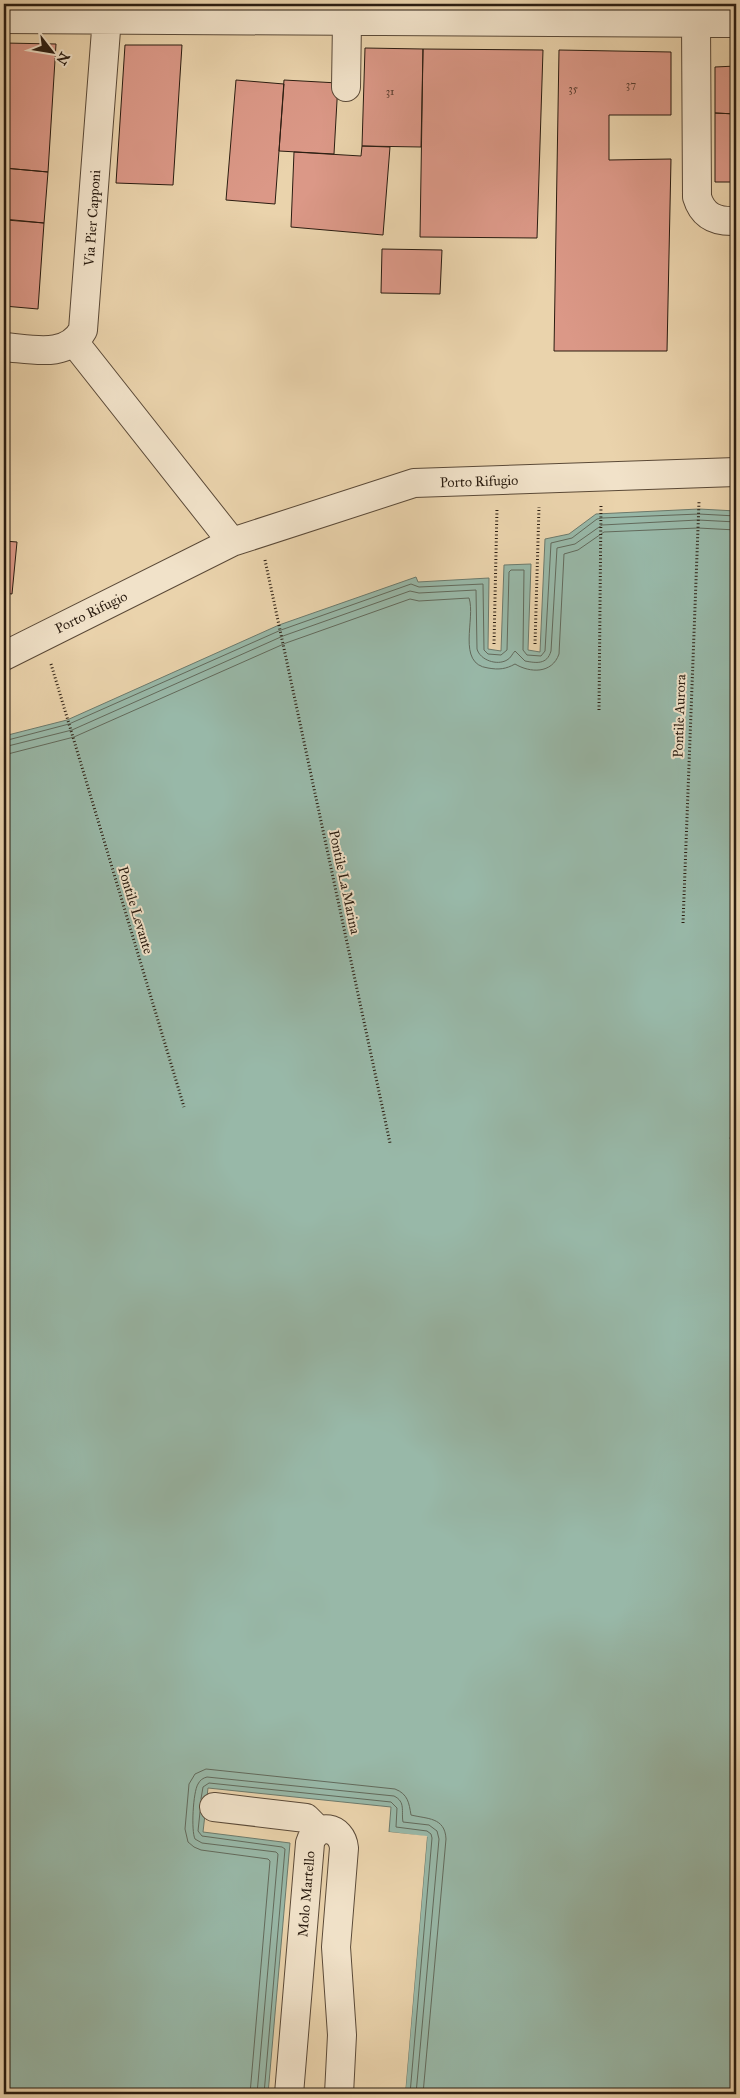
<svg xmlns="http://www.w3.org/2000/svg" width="740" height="2098" font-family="'IM FELL Great Primer',serif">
  <rect width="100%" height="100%" fill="#ead3ac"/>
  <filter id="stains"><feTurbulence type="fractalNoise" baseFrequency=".004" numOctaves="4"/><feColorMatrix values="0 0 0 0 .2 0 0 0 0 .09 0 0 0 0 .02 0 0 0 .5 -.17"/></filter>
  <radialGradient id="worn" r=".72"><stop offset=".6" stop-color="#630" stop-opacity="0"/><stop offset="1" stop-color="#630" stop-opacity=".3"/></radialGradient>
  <path fill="#98b8a8" stroke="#6c7a6c" d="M699 509 736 511V2094H405L427 1837 389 1832 391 1807 208 1788 203 1832 290 1843 268 2094H4V736L67 720 279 625 416 577 418 582 489 578 488 649 501 651 504 565 531 564 528 650 540 652 545 539 569 534 596 514Z"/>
  <path fill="#ead3ac" d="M389 1832 427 1836 405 2094H402L425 1839 389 1834Z"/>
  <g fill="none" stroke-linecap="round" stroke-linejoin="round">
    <path stroke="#626a5c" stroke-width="1" d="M4 741 69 724 281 630 411 584 419 587 483 584 484 650 488 654 501 655 507 650 509 572 511 570H524L523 650 527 655 541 656 545 651 551 543 572 538 597 519 602 518 699 514 736 516
      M4 747 72 730 283 636 410 591 419 593 476 590 477 649C480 660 497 666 507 660 511 658 512 654 515 651L525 661C536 663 547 665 551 651L557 548 575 544 602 525 698 520 736 522
      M4 755 74 737 286 643 410 599 419 601 469 598C476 618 456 664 488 668 499 670 506 669 515 664 530 673 552 674 559 654L564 554 578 550 604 532 698 528 736 530
      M201 1799 203 1787 209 1783 391 1802 397 1808 396 1827 427 1831 431 1834 432 1838 410 2094
      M200 1812 198 1831 202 1836 282 1847 285 1849 264 2094
      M250 2094 270 1861 268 1859 201 1850 194 1847 188 1842 185 1829 189 1784 195 1774 206 1769 395 1789C408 1794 409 1803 411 1815 427 1819 445 1817 446 1839L423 2094
      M257 2094 278 1854 276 1852 202 1843 195 1839C191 1831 193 1792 198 1784 200 1780 203 1778 207 1777L394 1796C406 1802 401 1811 403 1822L429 1825 437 1831 439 1839 416 2094"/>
  </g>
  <path fill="#db9887" stroke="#2b1d11" d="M4 43 56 44 48 172 4 168Z
    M125 45H182L173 185 116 183Z
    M365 48 423 49 421 147 362 146Z
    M423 49 543 50 537 238 420 237Z
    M559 50 671 52V115H609V160L671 159 667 351H554Z
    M736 66V114L715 113V67Z
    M236 80 284 84 275 204 226 200Z
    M284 80 338 83 334 154 279 151Z
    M715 113 736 114V182H715Z
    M362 146 390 147 383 235 291 227 294 152 361 156Z
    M4 168 48 172 44 223 4 219Z
    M6 220 44 223 38 309 4 306Z
    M382 249 442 250 440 294 381 293Z
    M4 541 17 542 12 594 4 593Z"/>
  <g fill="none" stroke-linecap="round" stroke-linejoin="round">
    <g stroke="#5b4a38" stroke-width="30">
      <path id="minor" d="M4 19 736 23
        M696 23 697 197C703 217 717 222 736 221
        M346 87 347 21
        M74 342 232 542
        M4 347C32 349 67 359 83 330L108 4
        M4 656 232 542 414 483 736 472
        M214 1807 306 1818 319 1831
        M289 2094 310 1843C316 1822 342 1826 344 1848L336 1947 342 2035 339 2094"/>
    </g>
    <path stroke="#2b1d11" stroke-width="3" stroke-dasharray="1 2.5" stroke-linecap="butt" d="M265 560 390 1143
      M494 644 497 508
      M535 644 539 507
      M51 664 184 1107
      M599 710 601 504
      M683 923 699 502
      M4 1123 5 1127
      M730 1137 736 1139"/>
    <use href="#minor" stroke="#f1e2c9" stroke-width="28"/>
  </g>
  <g text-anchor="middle" stroke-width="4" stroke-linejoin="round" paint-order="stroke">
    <g font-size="11" fill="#573c2e">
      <text x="631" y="88">37</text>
      <text x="573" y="92">35</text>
      <text x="390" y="95">31</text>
    </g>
    <g font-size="14" fill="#2b1d11" stroke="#f1e2c9">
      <text transform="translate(92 218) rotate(-86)" y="5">Via Pier Capponi</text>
      <text transform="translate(479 481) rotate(-2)" y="5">Porto Rifugio</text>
      <text transform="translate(91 612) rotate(-26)" y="5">Porto Rifugio</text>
      <text transform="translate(679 716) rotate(-88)" y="5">Pontile Aurora</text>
      <text transform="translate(345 882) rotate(78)" y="5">Pontile La Marina</text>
      <text transform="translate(136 910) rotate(73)" y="5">Pontile Levante</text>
      <text transform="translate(306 1894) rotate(-85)" y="5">Molo Martello</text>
    </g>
  </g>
  <rect width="740" height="2098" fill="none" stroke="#ead3ac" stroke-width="20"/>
  <rect x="5" y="5" width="730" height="2088" fill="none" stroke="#2b1d11" stroke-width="2.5"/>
  <rect x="10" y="10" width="720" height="2078" fill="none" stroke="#2b1d11"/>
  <g transform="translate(52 52) rotate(121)" stroke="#f1e2c9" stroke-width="4" paint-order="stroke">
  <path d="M0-4L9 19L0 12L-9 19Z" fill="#2b1d11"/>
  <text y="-8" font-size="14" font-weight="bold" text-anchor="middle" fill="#2b1d11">N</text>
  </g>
  <rect width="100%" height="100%" filter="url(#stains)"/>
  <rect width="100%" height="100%" fill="url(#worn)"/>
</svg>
